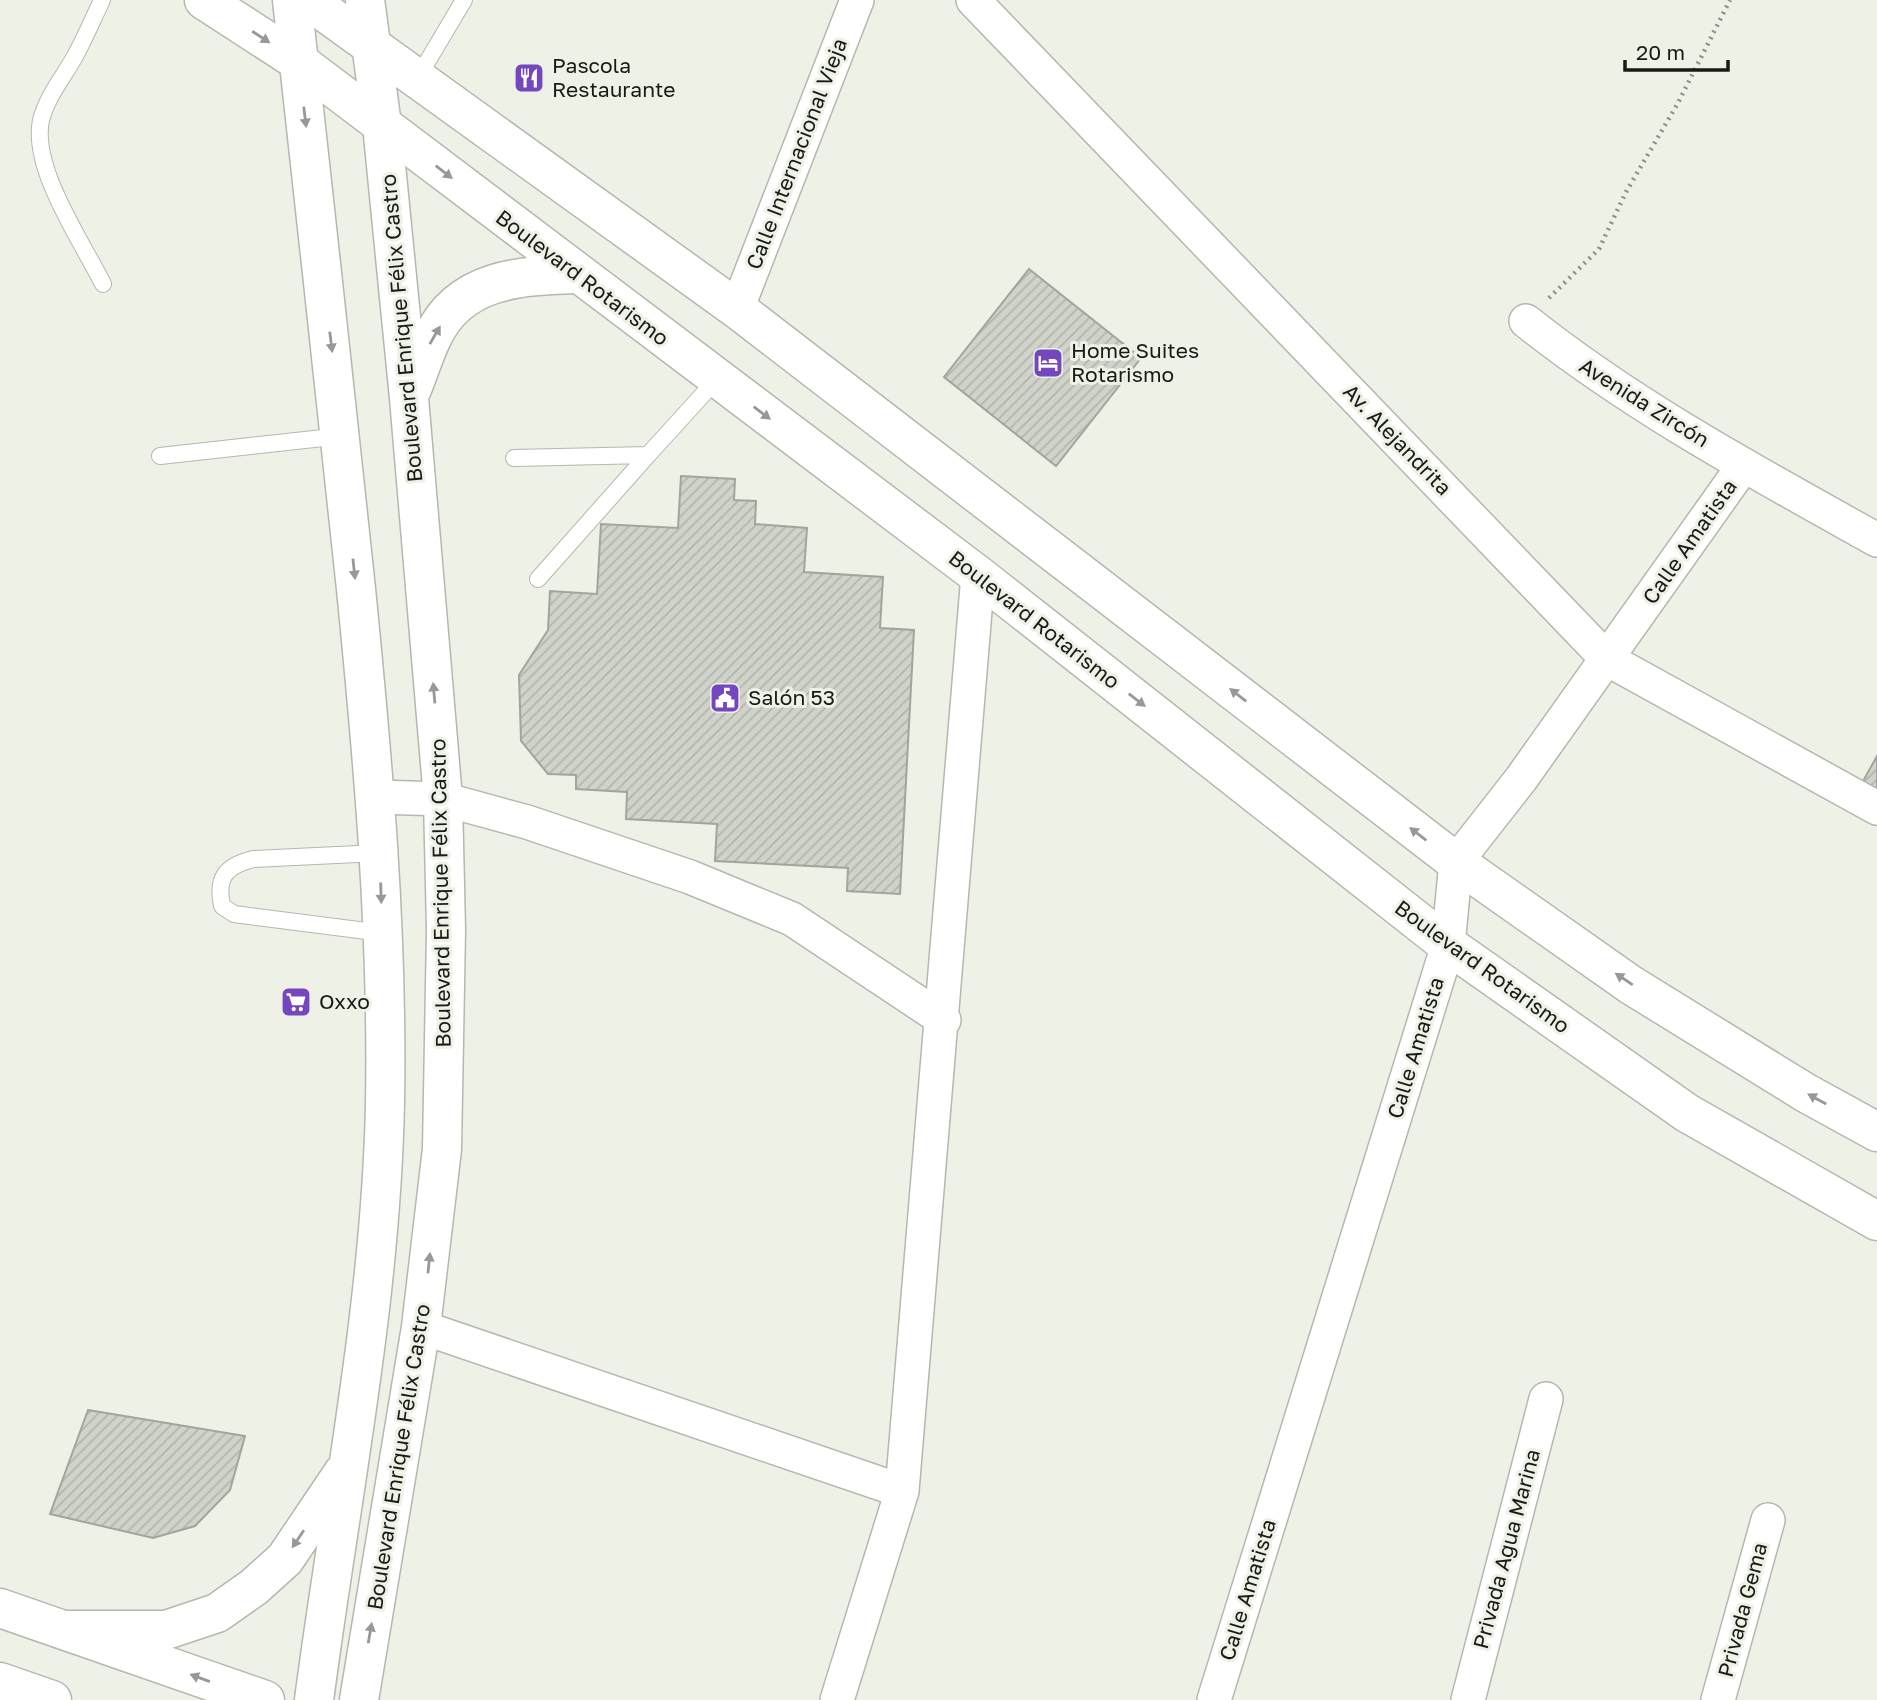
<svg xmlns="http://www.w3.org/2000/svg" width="1877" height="1700" font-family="'Golos Text',sans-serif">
  <defs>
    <pattern id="building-hatch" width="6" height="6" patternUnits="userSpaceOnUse" patternTransform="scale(1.75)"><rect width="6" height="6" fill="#cfd3c9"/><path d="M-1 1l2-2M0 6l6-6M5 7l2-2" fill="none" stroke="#b1b5ac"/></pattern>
  </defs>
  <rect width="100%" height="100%" fill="#edf1e6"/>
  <path fill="url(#building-hatch)" stroke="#a1a59b" stroke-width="2" d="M1029 269 1141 358 1056 466 944 377Z
    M681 476 735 479 734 500 756 501 755 524 807 528 804 572 883 577 880 628 914 630 900 894 847 891 848 868 715 861 717 824 626 819 627 792 576 789V775L548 774 521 741 519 675 548 630 550 591 597 594 601 524 678 528Z
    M1877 756V791L1862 783Z
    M88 1410 245 1436 230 1490 195 1526 153 1538 50 1514Z"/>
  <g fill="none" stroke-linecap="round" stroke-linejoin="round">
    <g stroke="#b4b8ae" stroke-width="18">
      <path id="service" d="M102 0C93 19 84 40 74 58 62 79 47 97 41 120 31 168 81 240 103 284
        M417 79 464 0
        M160 456 341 436
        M514 458 648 455 717 379
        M538 579 648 455
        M378 853 253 859C226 866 216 877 222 906L234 914 382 933"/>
    </g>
    <g stroke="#b4b8ae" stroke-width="36">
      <path id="minor" d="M973 0 1607 659 1877 808
        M737 309 857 0
        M1526 321C1634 407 1757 473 1877 540
        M377 797 443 799 527 822 690 877 792 919 944 1020
        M421 1327 902 1491
        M837 1700 902 1491 978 575
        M1214 1700 1448 945 1456 862 1521 779 1744 465
        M1468 1700 1546 1399
        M1718 1700 1768 1520"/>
    </g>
    <g stroke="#b4b8ae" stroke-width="41">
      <path id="tertiary" d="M204 0 298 61 978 575 1448 945 1687 1113 1877 1221
        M308 0 737 309 1456 862 1631 985 1806 1093 1877 1132
        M0 1608 265 1700
        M0 1682 52 1700"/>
    </g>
    <g stroke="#b4b8ae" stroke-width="41">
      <path id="secondary" d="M292 0C313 196 336 393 356 589 373 760 388 931 385 1103 381 1304 340 1502 314 1700
        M412 389C419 372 424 355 432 338 459 278 520 276 577 274
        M68 1630H166L217 1613 254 1587 285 1559 343 1473
        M359 1700 421 1327 442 1149 446 930 443 799 409 398 382 125 365 0"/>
    </g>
    <path stroke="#8d9088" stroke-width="4.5" stroke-dasharray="2 5" stroke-linecap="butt" d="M1549 298 1599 249 1626 192 1678 103 1730 0"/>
    <use href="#service" stroke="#fff" stroke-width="16"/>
    <use href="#minor" stroke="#fff" stroke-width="33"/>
    <use href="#tertiary" stroke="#fff" stroke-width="38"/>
    <use href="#secondary" stroke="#fff" stroke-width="38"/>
  </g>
  <defs><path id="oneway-solid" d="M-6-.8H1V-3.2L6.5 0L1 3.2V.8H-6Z" transform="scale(1.75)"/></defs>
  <g fill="#989896">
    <use href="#oneway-solid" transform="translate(261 37) rotate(33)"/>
    <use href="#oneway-solid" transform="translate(305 117) rotate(83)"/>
    <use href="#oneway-solid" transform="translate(444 172) rotate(38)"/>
    <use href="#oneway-solid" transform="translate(435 335) rotate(-60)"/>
    <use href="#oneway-solid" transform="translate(331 342) rotate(83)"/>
    <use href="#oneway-solid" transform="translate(762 413) rotate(37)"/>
    <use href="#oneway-solid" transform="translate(354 569) rotate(84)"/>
    <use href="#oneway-solid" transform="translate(434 693) rotate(-95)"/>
    <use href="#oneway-solid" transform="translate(1238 695) rotate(-142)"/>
    <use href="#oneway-solid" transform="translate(1137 700) rotate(38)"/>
    <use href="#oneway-solid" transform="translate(1418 834) rotate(-142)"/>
    <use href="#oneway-solid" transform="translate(381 893) rotate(88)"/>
    <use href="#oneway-solid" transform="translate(1624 979) rotate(-146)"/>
    <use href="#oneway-solid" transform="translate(1817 1099) rotate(-151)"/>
    <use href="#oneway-solid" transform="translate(429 1263) rotate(-84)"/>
    <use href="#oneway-solid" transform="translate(298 1539) rotate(124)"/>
    <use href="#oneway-solid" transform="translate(370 1633) rotate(-80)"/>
    <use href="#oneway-solid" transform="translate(200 1678) rotate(-160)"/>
  </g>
  <defs>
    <g id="restaurant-square" transform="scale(1.575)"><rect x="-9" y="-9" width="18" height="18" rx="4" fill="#7547bf" stroke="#edf1e6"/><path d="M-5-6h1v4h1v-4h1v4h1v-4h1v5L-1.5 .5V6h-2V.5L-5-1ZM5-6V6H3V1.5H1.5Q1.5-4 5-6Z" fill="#fff"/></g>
    <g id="hotel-square" transform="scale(1.575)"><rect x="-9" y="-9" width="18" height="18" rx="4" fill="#7547bf" stroke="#edf1e6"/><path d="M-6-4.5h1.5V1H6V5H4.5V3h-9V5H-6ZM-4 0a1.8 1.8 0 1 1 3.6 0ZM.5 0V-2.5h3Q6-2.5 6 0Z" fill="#fff"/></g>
    <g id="civic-square" transform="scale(1.575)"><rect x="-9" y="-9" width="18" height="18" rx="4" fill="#7547bf" stroke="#edf1e6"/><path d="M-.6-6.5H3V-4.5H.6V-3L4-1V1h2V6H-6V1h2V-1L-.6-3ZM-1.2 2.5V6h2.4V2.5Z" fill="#fff"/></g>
    <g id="supermarket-square" transform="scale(1.575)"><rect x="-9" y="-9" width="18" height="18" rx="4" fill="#7547bf" stroke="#edf1e6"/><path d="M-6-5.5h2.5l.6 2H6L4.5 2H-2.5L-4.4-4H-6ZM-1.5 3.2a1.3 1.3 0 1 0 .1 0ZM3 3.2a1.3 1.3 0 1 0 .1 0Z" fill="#fff"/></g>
  </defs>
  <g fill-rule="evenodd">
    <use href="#restaurant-square" x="529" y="78"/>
    <use href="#hotel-square" x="1048" y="363"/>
    <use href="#civic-square" x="725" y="698"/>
    <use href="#supermarket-square" x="296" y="1002"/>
  </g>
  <g text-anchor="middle" stroke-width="6" stroke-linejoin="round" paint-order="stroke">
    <g font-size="21" fill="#191a16" stroke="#edf1e6" text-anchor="start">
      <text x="552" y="73">Pascola<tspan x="552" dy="24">Restaurante</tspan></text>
      <text x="1071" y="358">Home Suites<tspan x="1071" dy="24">Rotarismo</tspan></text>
      <text x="748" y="705">Salón 53</text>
      <text x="319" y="1009">Oxxo</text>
    </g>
    <g font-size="21" fill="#191a16" stroke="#edf1e6">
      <text transform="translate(797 154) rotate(-69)" y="7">Calle Internacional Vieja</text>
      <text transform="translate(582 278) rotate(37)" y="7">Boulevard Rotarismo</text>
      <text transform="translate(402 328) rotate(-95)" y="7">Boulevard Enrique Félix Castro</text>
      <text transform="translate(1644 403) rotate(32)" y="7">Avenida Zircón</text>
      <text transform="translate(1397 440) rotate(46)" y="7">Av. Alejandrita</text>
      <text transform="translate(1690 542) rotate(-55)" y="7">Calle Amatista</text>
      <text transform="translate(1034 620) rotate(38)" y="7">Boulevard Rotarismo</text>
      <text transform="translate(441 893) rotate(-91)" y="7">Boulevard Enrique Félix Castro</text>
      <text transform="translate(1482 967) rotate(36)" y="7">Boulevard Rotarismo</text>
      <text transform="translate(1416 1048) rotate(-73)" y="7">Calle Amatista</text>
      <text transform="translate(399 1457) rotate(-81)" y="7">Boulevard Enrique Félix Castro</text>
      <text transform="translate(1507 1549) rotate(-75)" y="7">Privada Agua Marina</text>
      <text transform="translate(1248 1590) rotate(-73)" y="7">Calle Amatista</text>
      <text transform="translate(1743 1610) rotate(-75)" y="7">Privada Gema</text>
    </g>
  </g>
  <path d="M1625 60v10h103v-10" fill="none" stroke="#191a16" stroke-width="3.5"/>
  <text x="1636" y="60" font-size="21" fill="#191a16" stroke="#edf1e6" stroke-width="5" paint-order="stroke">20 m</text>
</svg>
